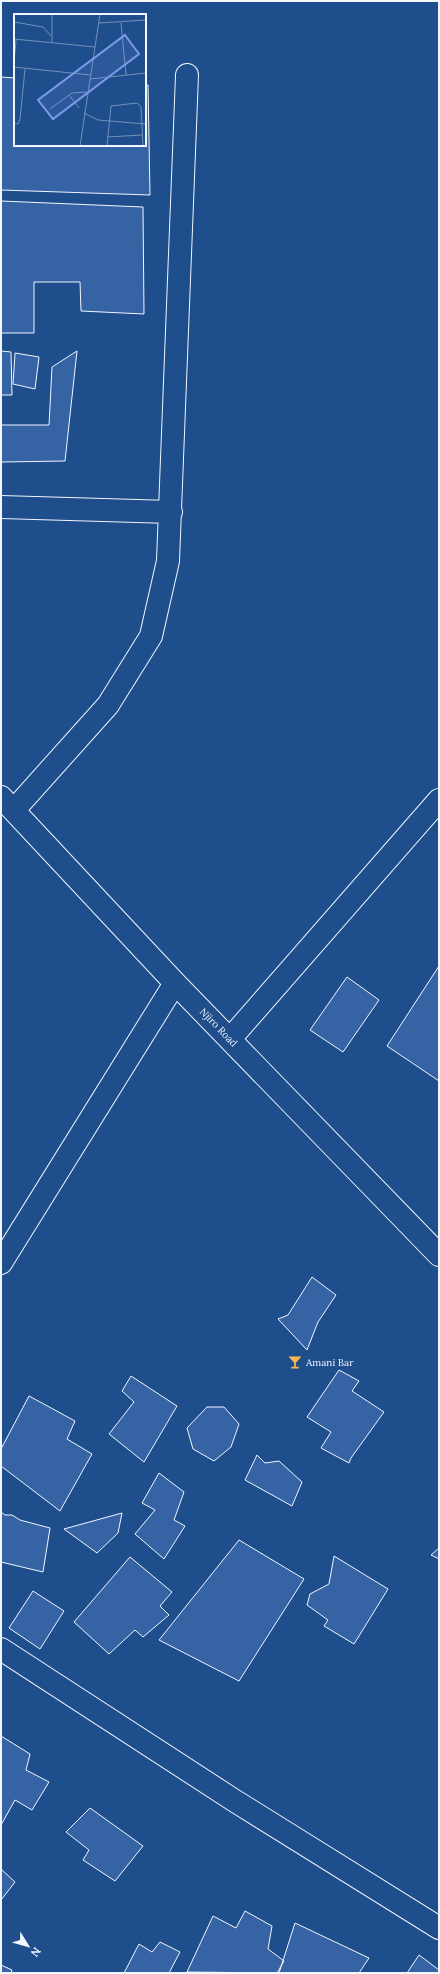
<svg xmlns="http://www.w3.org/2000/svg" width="440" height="1974" font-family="Lora,serif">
  <rect width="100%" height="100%" fill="#1f4e8c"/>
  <path fill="#3563a3" stroke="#f2f6ff" d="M1 77 15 78V145H145V85H148L150 195 1 190Z
    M1 201 143 207 144 314 81 311 80 282H34V333H1Z
    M1 351 11 352 12 395H1Z
    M77 351 65 461 1 462V425H49L52 367Z
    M15 353 39 357 35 389 13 384Z
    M439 966V1081L387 1046Z
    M347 977 379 1000 343 1052 310 1030Z
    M312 1277 336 1295 318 1322 307 1350 278 1319 288 1315Z
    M339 1370 359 1381 352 1391 384 1412 351 1458 349 1463 321 1448 331 1432 307 1417Z
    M131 1376 177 1406 144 1462 109 1434 134 1402 122 1391Z
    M29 1396 75 1421 67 1439 92 1454 60 1511 1 1466V1449Z
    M207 1407H224L239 1424 231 1447 214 1461 193 1449 187 1428Z
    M257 1455 265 1463 279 1461 302 1482 292 1506 245 1480Z
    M159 1473 184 1492 174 1520 185 1526 164 1559 135 1534 155 1510 142 1503Z
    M1 1512 5 1515H12L20 1520 50 1528 43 1572 1 1562Z
    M122 1513 118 1533 97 1553 64 1529Z
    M239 1540 304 1579 239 1681 159 1640Z
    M439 1548V1559L431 1555Z
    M334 1556 388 1589 354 1644 324 1626 328 1620 307 1605 310 1594 329 1584Z
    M130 1557 172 1592 160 1606 169 1615 143 1637 135 1630 109 1654 74 1622Z
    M33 1591 64 1611 40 1649 9 1628Z
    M1 1736 30 1754 26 1770 49 1782 32 1810 15 1800 1 1825Z
    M90 1808 143 1846 115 1881 83 1860 89 1850 66 1832Z
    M1 1869 15 1882 1 1900Z
    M245 1911 272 1926 268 1949 284 1961 277 1973 187 1972 213 1916 236 1928Z
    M295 1923 369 1958 359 1973H279Z
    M160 1942 180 1952 169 1973H124L139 1944 152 1952Z
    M419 1955 439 1970V1973H407Z
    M1 1965 12 1970 11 1973H1Z"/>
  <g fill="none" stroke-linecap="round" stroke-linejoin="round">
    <g stroke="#f2f6ff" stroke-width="24">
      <path id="minor" d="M1 507 171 512
        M1 797 175 983 439 1255
        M14 810 108 705 151 636 168 561 187 75
        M230 1039 439 800
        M1 1263 175 983
        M1 1649 235 1801 439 1928"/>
    </g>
    <use href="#minor" stroke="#1f4e8c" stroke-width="22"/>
  </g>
  <defs>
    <g id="bar-bare" transform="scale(1.08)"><path d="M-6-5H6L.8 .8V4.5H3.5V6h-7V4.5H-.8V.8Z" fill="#ffb74d" stroke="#1f4e8c" stroke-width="2.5" paint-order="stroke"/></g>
  </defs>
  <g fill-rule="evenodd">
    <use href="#bar-bare" x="295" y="1362"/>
  </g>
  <g text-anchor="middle" stroke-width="3" stroke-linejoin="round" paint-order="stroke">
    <g font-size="10" fill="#f2f6ff" stroke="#1f4e8c">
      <text transform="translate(219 1027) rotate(46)" y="4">Njiro Road</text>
    </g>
    <g font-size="10" fill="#f2f6ff" stroke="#1f4e8c" text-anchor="start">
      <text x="306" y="1366">Amani Bar</text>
    </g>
  </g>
  <g transform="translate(14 14)">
    <rect width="132" height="132" fill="#1f4e8c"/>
    <path fill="none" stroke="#7391ba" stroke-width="1" d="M0 8 29 13 37 22M85 9 132 6M107 9 112 61M0 25 81 33M38 29V0M0 49 2 26M0 53 76 61M76 65 132 59M55 81 65 94M36 95 58 79 73 78M70 99 84 106 132 110M0 109 4 110 6 105 11 55M93 123 128 121M66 132 86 0M93 132 97 92 123 89 127 93 129 132"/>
    <path fill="#7d9aea" fill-opacity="0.15" stroke="#7d9aea" stroke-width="2" d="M111 21 125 40 39 105 24 86Z"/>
    <rect width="132" height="132" fill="none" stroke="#f2f6ff" stroke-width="2"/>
  </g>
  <rect width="440" height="1974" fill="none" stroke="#f2f6ff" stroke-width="4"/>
  <g transform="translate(28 1946) rotate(127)" stroke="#1f4e8c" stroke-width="3" paint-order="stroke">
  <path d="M0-3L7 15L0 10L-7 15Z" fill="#f2f6ff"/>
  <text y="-6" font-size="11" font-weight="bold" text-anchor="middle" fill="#f2f6ff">N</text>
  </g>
</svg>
